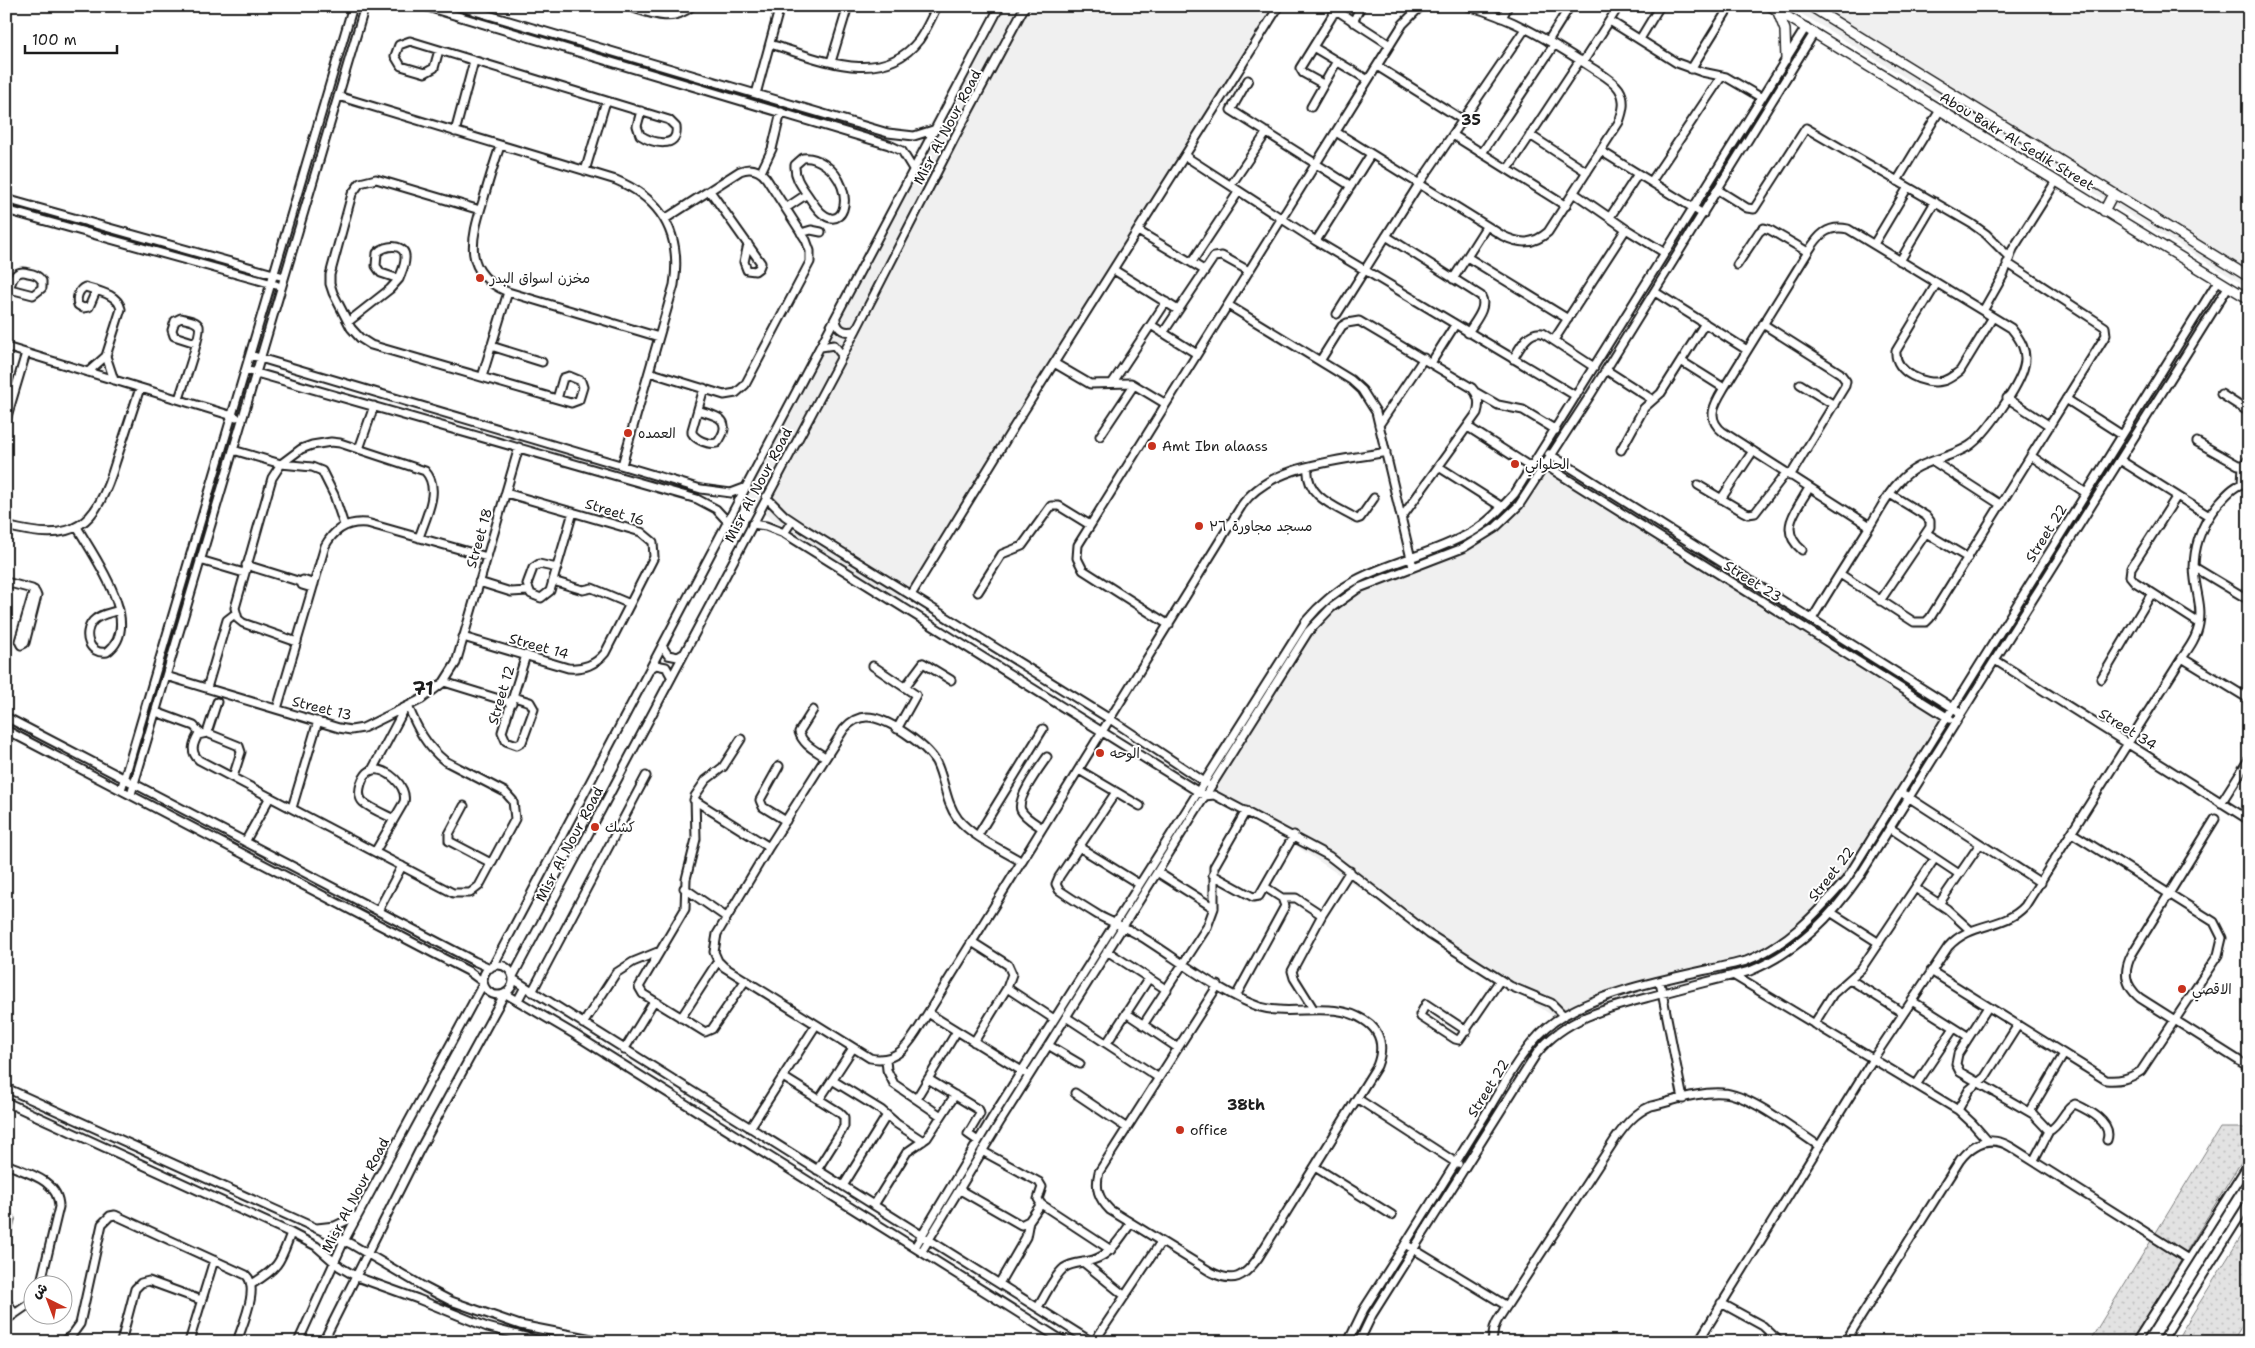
<svg xmlns="http://www.w3.org/2000/svg" width="2255" height="1348" font-family="'Shantell Sans','Playpen Sans Arabic',sans-serif">
  <defs>
    <pattern id="grass-dots" width="8" height="8" patternUnits="userSpaceOnUse" patternTransform="scale(1.25)"><rect width="8" height="8" fill="#e2e2e2"/><path d="M2 2h.1M6 6h.1" fill="none" stroke="#c1c1c1" stroke-width="1.8" stroke-linecap="round"/></pattern>
  </defs>
  <rect width="100%" height="100%" fill="#fff"/>
  <filter id="ink" filterUnits="userSpaceOnUse"><feTurbulence type="fractalNoise" baseFrequency=".02" numOctaves="2"/><feDisplacementMap in="SourceGraphic" scale="10" xChannelSelector="R" yChannelSelector="G"/><feConvolveMatrix kernelMatrix="1 2 1 2 8 2 1 2 1" color-interpolation-filters="sRGB"/></filter>
  <g filter="url(#ink)">
    <path fill="#f0f0f0" d="M994 6H1275L903 601 764 514 743 506 919 145Z
      M1788 6H2249V288L1815 22Z
      M1545 458 1954 715 1850 886 1818 922 1799 936 1757 959 1615 999 1562 1022 1205 786 1288 652 1321 610 1339 594 1356 584 1476 536 1504 512Z"/>
    <path fill="url(#grass-dots)" stroke="#7f7f7f" d="M2249 1125V1149L2131 1342H2089L2220 1128H2247Z
      M2249 1224V1314L2232 1342H2175Z"/>
    <g fill="none" stroke-linecap="round" stroke-linejoin="round">
      <g stroke="#1c1c1c" stroke-width="11">
        <path id="minor" d="M424 6 889 145 902 151 913 169
          M458 6 888 133 914 136 933 130
          M627 6C650 13 671 24 692 6
          M1502 18 1508 6
          M1610 21 1677 63 1702 72 1726 77 1762 98
          M1353 22 1361 6
          M1640 39 1660 6
          M1548 41 1570 6
          M770 44C817 58 881 89 919 40 926 30 932 17 937 6
          M1313 47 1368 80
          M439 50 434 68 425 73 401 66 395 56 399 45 410 41 669 120 676 127C679 150 652 143 640 135L637 126 641 111
          M831 62 848 6
          M1583 62 1615 12V6
          M1377 66 1463 120
          M1691 69 1730 6
          M1248 80 1231 110 1351 186
          M1323 84 1303 73 1300 68 1334 13 1339 12 1390 45
          M756 94 780 6
          M338 96 616 180C663 200 682 235 674 285L622 465
          M1311 107 1337 61
          M455 132 474 61
          M1336 132 1503 236C1520 244 1533 245 1548 232L1619 122C1623 111 1626 100 1619 89 1613 80 1601 74 1592 68 1553 43 1512 17 1467 6
          M1453 135 1566 206
          M1530 135 1587 172
          M500 146C494 164 488 183 483 201 471 240 462 273 508 292L659 337
          M1601 151 1703 214
          M1482 153 1554 45
          M1185 156 1316 241 1576 396
          M803 158C810 157 818 160 824 164 861 189 842 248 811 200 804 189 794 179 795 165Z
          M1508 169 1580 60
          M585 171 606 101
          M761 172 772 149 781 112
          M1897 181 1940 110
          M1651 182 1722 76
          M1231 185 1267 132
          M1718 190 1747 208 1754 209 1806 128 1972 224 1986 234 2009 257
          M710 191 761 263 759 268 755 271 747 270 744 262 748 244
          M1574 193 1626 229 1665 253
          M6 199 284 277
          M786 208 807 194
          M6 210 276 285
          M480 210 376 179 360 183 352 194 330 275V284L333 293 351 328 360 338 371 345 557 399 571 403 579 400 583 387 581 381 569 376 563 378 557 399
          M1610 217 1638 174
          M1138 231 1204 270
          M801 233 811 230 821 232
          M1386 236 1481 296C1488 308 1474 322 1468 333
          M1316 241 1371 154
          M1874 244 1908 187
          M1467 257 1568 319
          M1900 261 1935 202
          M1192 262 1239 191
          M1737 265 1759 232 1764 228 1770 230 1808 252
          M1114 270 1178 310
          M1453 279 1486 227
          M1937 283 1896 351C1894 372 1925 386 1943 381 1950 379 1954 375 1960 371L1993 317
          M1655 292 1747 350
          M6 301C10 289 11 267 28 273 34 274 38 275 42 281V288L33 295 10 289
          M1228 305 1351 380 1362 390 1376 412 1413 567
          M1983 311 2004 274 2013 249 2056 181
          M1337 314 1419 184 1525 29
          M836 319C837 330 845 334 856 330
          M348 322 390 289 399 279 381 273 376 266 377 253C385 244 407 243 405 259 405 266 401 273 399 279
          M1763 324 1840 373 1846 381 1845 386 1790 476
          M1151 325 1197 354
          M1163 333 1214 257 1222 256 1249 271
          M1554 340 1626 229
          M491 346 542 362
          M6 347 236 417
          M821 347 834 345 842 355
          M250 355 701 489 731 493 747 487
          M106 356 114 380
          M1513 359C1520 348 1527 331 1542 333L1594 367
          M1320 361 1342 326 1347 323 1359 321 1472 388C1479 396 1480 403 1477 413L1402 517
          M1681 361 1724 388
          M1054 363 1090 384 1131 383 1166 404
          M1431 363 1455 325
          M246 370 697 499 716 509 728 522
          M1606 370 1653 400
          M88 372 106 356 121 309C118 294 98 291 85 287 78 290 76 299 78 305L83 308 89 307 96 291
          M649 372 724 395 736 393 745 385 810 262V251L806 240 766 178C759 169 750 167 740 171L665 219
          M482 377 508 292
          M1113 382 1166 302
          M1800 384 1834 405
          M1477 393 1498 405 1523 410 1556 430
          M2221 394 2249 412
          M2007 398 2050 426
          M179 399C182 389 202 333 199 326 196 320 187 320 181 318L175 321 172 330 174 336 196 343
          M2066 399 2122 435
          M698 410C710 415 729 416 723 433 721 437 720 440 717 443 708 445 696 440 692 433V430L704 388
          M6 420 26 353
          M1379 425 1424 358
          M1468 427 1532 468
          M1100 436 1134 385
          M2197 442 2238 465H2243
          M359 449 374 406
          M233 450 281 464 312 467 322 471 334 495 344 525
          M1621 450 1644 408 1661 393 1705 323
          M1549 454 1961 713
          M2031 456 2086 493
          M1537 460 1950 719
          M2120 460 2209 516
          M1933 461 2001 505
          M1308 467C1305 497 1335 506 1357 519L1360 518 1374 498
          M1439 467 1502 507
          M2249 482C2235 484 2227 494 2218 504 2201 524 2191 552 2195 579 2197 595 2202 608 2199 624 2197 637 2189 648 2182 658L2249 699
          M2242 483 2243 465 2249 459
          M1698 485 1742 511 1748 514 1755 513 1786 473
          M2177 496 2131 568 2130 576 2135 582 2199 623
          M766 497 785 516 803 528 1110 719 1206 783
          M1721 499 1753 451
          M752 524 766 526 784 533 1205 796 1214 795 1329 856 1429 934 1510 986 1551 1003 1564 1016
          M6 526C75 544 96 527 116 461 124 437 132 412 140 388
          M77 527C93 555 145 625 107 652 89 655 82 634 93 621 99 614 111 613 119 610
          M784 533 792 521
          M1926 533 1968 558
          M1802 550C1777 529 1797 510 1809 488
          M200 560 244 573
          M246 565 301 582
          M2194 567 2249 600
          M557 568 539 564 533 568 527 584 531 594 541 598 550 591 573 512
          M1840 574 1914 622H1926L1930 618 2106 335 2105 327 2102 325 2007 263
          M553 581 583 590 592 588 630 604
          M6 582 32 589C35 591 36 593 37 596L25 643 21 645 19 641 34 590
          M479 582 511 592 528 591
          M312 588 302 585 301 582 303 580 314 584
          M978 592 1002 554 1022 546 1051 506H1059L1090 525
          M911 595 1015 425 1279 6
          M1880 601 1930 527V521L1926 516 1890 494
          M1812 619C1830 589 1849 559 1868 529 1878 514 1886 495 1899 482 1919 459 1945 461 1969 446 1986 435 2020 385 2024 366 2028 351 2020 339 2011 328L1848 229C1827 224 1818 236 1808 252L1724 388C1715 403 1705 418 1723 432L1870 526
          M1169 625 1083 570 1077 558 1078 545 1403 24 1421 6
          M463 637 568 668C584 669 595 665 605 653L654 557 653 542 641 532 506 493
          M297 642 243 623 238 619 235 608 272 478 281 464 301 449 312 445 331 442 340 443 425 471C442 489 425 518 419 538
          M662 646 668 655 678 657 683 654
          M1995 660 2249 820
          M873 666 916 695 897 729
          M651 668 656 665 666 667 671 676
          M166 676 339 728 351 730 363 728 422 699 444 682 456 663 519 447
          M2101 679 2152 593
          M444 682 512 703
          M905 687 923 663 951 680
          M207 688 227 620 236 613
          M514 697 530 702 534 709 522 742 517 745 506 741 502 732 526 655
          M277 709 325 546C334 529 348 521 367 523L487 557
          M813 710 799 732C803 745 815 750 825 757
          M156 712 194 726 200 733
          M6 717 474 961 490 968
          M6 730 433 953 468 971 483 982
          M207 733 217 702
          M741 739 723 767 706 780 695 796 696 839 686 879 685 909 639 987 643 994 705 1032 712 1029 745 981
          M779 766 760 800 763 807 786 821
          M372 770 405 708
          M1079 770 1140 806
          M233 777 241 752 239 746 207 733 198 735C193 744 190 752 199 760L453 893H470L479 886 515 819 513 801 505 792 445 761C426 746 417 728 408 706
          M121 790 353 6
          M1116 792 1059 877 1056 884 1059 890C1072 899 1085 907 1098 915 1112 923 1128 928 1142 937 1176 958 1223 995 1260 1007 1294 1017 1332 1000 1364 1020 1382 1031 1384 1048 1377 1066L1258 1258C1244 1277 1234 1284 1211 1272L1110 1210C1098 1198 1095 1188 1099 1172L1218 985
          M131 794 365 6
          M1905 795 2041 883
          M694 800 769 847
          M2221 803 2249 759
          M464 806 449 834V841L491 863
          M292 808 318 721
          M2215 819 2132 954C2123 971 2124 985 2140 998L2249 1067
          M1042 828C1035 823 1025 818 1021 810 1016 799 1040 767 1047 757
          M1890 828 1959 874
          M978 835 1043 729
          M245 842 270 797
          M1079 847 1139 884
          M375 852 404 802C408 786 386 767 373 770 362 772 355 795 363 802 371 809 384 814 394 819
          M1022 862C1001 849 974 838 958 819 945 802 945 780 936 762 926 745 887 717 867 717 857 717 850 722 844 729L769 847 717 934 714 952 718 961 724 967 870 1058C902 1065 914 1035 928 1013L1242 505C1271 464 1340 461 1386 452
          M1157 872 1214 908
          M1213 875 1253 897 1259 896 1294 835
          M684 888 726 917
          M1915 888 1947 909 1970 930
          M1282 898H1296L1322 915
          M1939 904 1980 844
          M378 911 402 866
          M1832 913 1879 943
          M972 942 1008 965 1012 974 1007 988 974 1042
          M1107 951 1167 990
          M483 980a15 15 0 1 1 30 0a15 15 0 1 1-30 0Z
          M493 966 1000 6
          M1931 971 2106 1080C2120 1081 2129 1079 2141 1071L2218 955 2222 938 2214 922 2072 833
          M1733 975 1958 1110 1973 1124 1987 1140
          M513 976 856 330 956 135 1025 6
          M513 979 1092 1342
          M1851 980 1903 1013
          M1660 982 1683 1099
          M1007 988 1054 1019
          M532 992 646 776
          M506 994 574 1034 1065 1342
          M1236 996 1285 906 1282 898 1265 887
          M518 1000 525 987
          M1912 1001 1969 1037
          M1988 1007 1958 1054 1956 1064 1960 1072 2033 1114
          M1314 1010 1294 978 1292 971 1322 915 1350 871
          M928 1013 1025 1073
          M1126 1013 1178 1048
          M1066 1017 1159 1078
          M681 1018 718 961
          M583 1024 616 973 633 962 660 951
          M1814 1024 1833 994 1861 969 1935 858
          M1143 1025 1207 927 1214 908V867L1246 811
          M1467 1031 1426 1004 1420 1015 1421 1017 1455 1039 1459 1040 1500 980
          M1107 1043 1149 978
          M1048 1045 1080 1064
          M624 1050 654 1001
          M886 1060 887 1070 894 1084 941 1116
          M783 1077 839 1112 844 1117V1126L841 1132 817 1170
          M928 1079 979 1110 980 1114 968 1134 978 1141
          M832 1080 881 1110 897 1124 923 1141
          M1916 1085 1954 1028
          M6 1088 351 1244 424 1287 451 1301 520 1325 607 1342
          M1075 1093 1127 1128
          M916 1099 957 1031
          M1358 1099 1458 1164
          M819 1100 853 1048
          M6 1102 291 1233 316 1246 340 1267 357 1277 418 1299 487 1327 544 1342
          M1958 1110 1969 1090 1985 1077 2018 1025
          M750 1128 816 1025
          M2049 1131C2061 1125 2064 1109 2075 1104 2088 1110 2113 1122 2107 1140
          M982 1151 1039 1182 1042 1187 1038 1199 1041 1204 1111 1250
          M2034 1160 2049 1131 2033 1114 2031 1110 2064 1054
          M6 1164C27 1173 59 1180 59 1207L40 1286
          M1315 1167 1392 1215
          M843 1186 887 1115
          M960 1190 1021 1225 1029 1221 1041 1204
          M874 1205 907 1152 927 1138 955 1095
          M6 1214 10 1219 6 1237
          M317 1228 335 1226 358 1215
          M1405 1244 1507 1306
          M915 1247 992 1118 1306 621C1355 562 1411 566 1472 532 1489 522 1502 507 1515 493L1806 27
          M922 1251 1000 1122 1308 632 1331 608 1359 588 1463 548 1495 528 1519 505 1591 394 1814 33
          M1083 1262 1125 1296
          M1000 1282 1026 1237 1029 1221
          M252 1284C280 1267 280 1262 291 1233
          M6 1301 15 1314
          M1721 1303 1763 1326 1780 1342
          M1038 1307C1046 1295 1053 1277 1064 1268 1072 1262 1084 1263 1093 1260 1111 1255 1121 1237 1131 1223
          M6 1320 32 1302
          M62 1342 72 1335 80 1324 102 1224 110 1216 115 1215 246 1275C260 1288 242 1325 237 1342
          M121 1342 135 1289 141 1283 149 1281 201 1300
          M189 1342 214 1260
          M298 1342 344 1241 483 984
          M323 1342 419 1151 504 995
          M1094 1342 1161 1242
          M1348 1342 1364 1309C1403 1248 1441 1187 1479 1125 1499 1094 1524 1042 1555 1021 1606 987 1686 976 1746 961 1789 944 1816 914 1846 880L2218 281
          M1359 1342 1372 1315 1537 1053C1566 1017 1611 1007 1653 996 1685 987 1718 979 1750 971 1799 951 1832 916 1861 874L2228 287
          M1492 1342 1494 1328 1497 1321 1616 1138C1626 1124 1635 1113 1651 1106 1673 1101 1700 1091 1723 1093 1749 1094 1796 1131 1819 1146
          M1698 1342 1873 1059 1948 947C1971 921 2003 930 2025 906L2182 658
          M1845 1342 1960 1160C1974 1142 1991 1135 2011 1147L2188 1259
          M2136 1342 2249 1163
          M2161 1342 2249 1202"/>
      </g>
      <g stroke="#1c1c1c" stroke-width="12">
        <path id="major" d="M1770 6 2249 299
          M1810 6 2249 277
          M1778 12 1785 30 1786 59
          M2104 211 2113 194"/>
      </g>
      <use href="#minor" stroke="#fff" stroke-width="7"/>
      <use href="#major" stroke="#fff" stroke-width="9"/>
    </g>
  </g>
  <g fill="#c8321e" stroke="#fff" stroke-width="2">
    <circle cx="480" cy="278" r="5"/>
    <circle cx="628" cy="433" r="5"/>
    <circle cx="1152" cy="446" r="5"/>
    <circle cx="1515" cy="464" r="5"/>
    <circle cx="1199" cy="526" r="5"/>
    <circle cx="1100" cy="753" r="5"/>
    <circle cx="595" cy="827" r="5"/>
    <circle cx="2182" cy="989" r="5"/>
    <circle cx="1180" cy="1130" r="5"/>
  </g>
  <g text-anchor="middle" stroke-width="4" stroke-linejoin="round" paint-order="stroke">
    <g font-size="14" fill="#1c1c1c" stroke="#fff">
      <text transform="translate(947 127) rotate(-62)" y="5">Misr Al Nour Road</text>
      <text transform="translate(2017 141) rotate(31)" y="5">Abou Bakr Al Sedik Street</text>
      <text transform="translate(758 485) rotate(-62)" y="5">Misr Al Nour Road</text>
      <text transform="translate(615 512) rotate(17)" y="5">Street 16</text>
      <text transform="translate(2046 533) rotate(-58)" y="5">Street 22</text>
      <text transform="translate(479 538) rotate(-74)" y="5">Street 18</text>
      <text transform="translate(1753 581) rotate(32)" y="5">Street 23</text>
      <text transform="translate(539 646) rotate(16)" y="5">Street 14</text>
      <text transform="translate(501 695) rotate(-73)" y="5">Street 12</text>
      <text transform="translate(322 708) rotate(14)" y="5">Street 13</text>
      <text transform="translate(2128 729) rotate(32)" y="5">Street 34</text>
      <text transform="translate(569 844) rotate(-62)" y="5">Misr Al Nour Road</text>
      <text transform="translate(1831 874) rotate(-52)" y="5">Street 22</text>
      <text transform="translate(1488 1088) rotate(-58)" y="5">Street 22</text>
      <text transform="translate(355 1195) rotate(-62)" y="5">Misr Al Nour Road</text>
    </g>
    <g font-size="14" fill="#1c1c1c" stroke="#fff" text-anchor="start">
      <text x="490" y="283">مخزن اسواق البدر</text>
      <text x="638" y="438">العمده</text>
      <text x="1162" y="451">Amt Ibn alaass</text>
      <text x="1525" y="469">الحلواني</text>
      <text x="1209" y="531">مسجد مجاورة ٣٦</text>
      <text x="1110" y="758">الوحه</text>
      <text x="605" y="832">كشك</text>
      <text x="2192" y="994">الاقصي</text>
      <text x="1190" y="1135">office</text>
    </g>
    <g font-size="15" font-weight="bold" fill="#1c1c1c" stroke="#fff">
      <text x="1471" y="125">35</text>
      <text x="1246" y="1110">38th</text>
    </g>
    <g font-size="19" font-weight="bold" fill="#1c1c1c" stroke="#fff">
      <text x="423" y="695">71</text>
    </g>
  </g>
  <rect width="2255" height="1348" fill="none" stroke="#fff" stroke-width="25"/>
  <rect x="12" y="12" width="2230" height="1323" fill="none" stroke="#1c1c1c" stroke-width="2" filter="url(#ink)"/>
  <g transform="translate(48 1300) rotate(318)"><circle r="24" fill="#ffffff" stroke="#a4a4a4"/>
  <path d="M0-4L9 19L0 12L-9 19Z" fill="#c8321e"/>
  <text y="-8" font-size="14" font-weight="bold" text-anchor="middle" fill="#1c1c1c">ش</text>
  </g>
  <path d="M25 45v8h92v-8" fill="none" stroke="#1c1c1c" stroke-width="2.5"/>
  <text x="32" y="45" font-size="15" fill="#1c1c1c" stroke="#ffffff" stroke-width="4" paint-order="stroke">100 m</text>
</svg>
